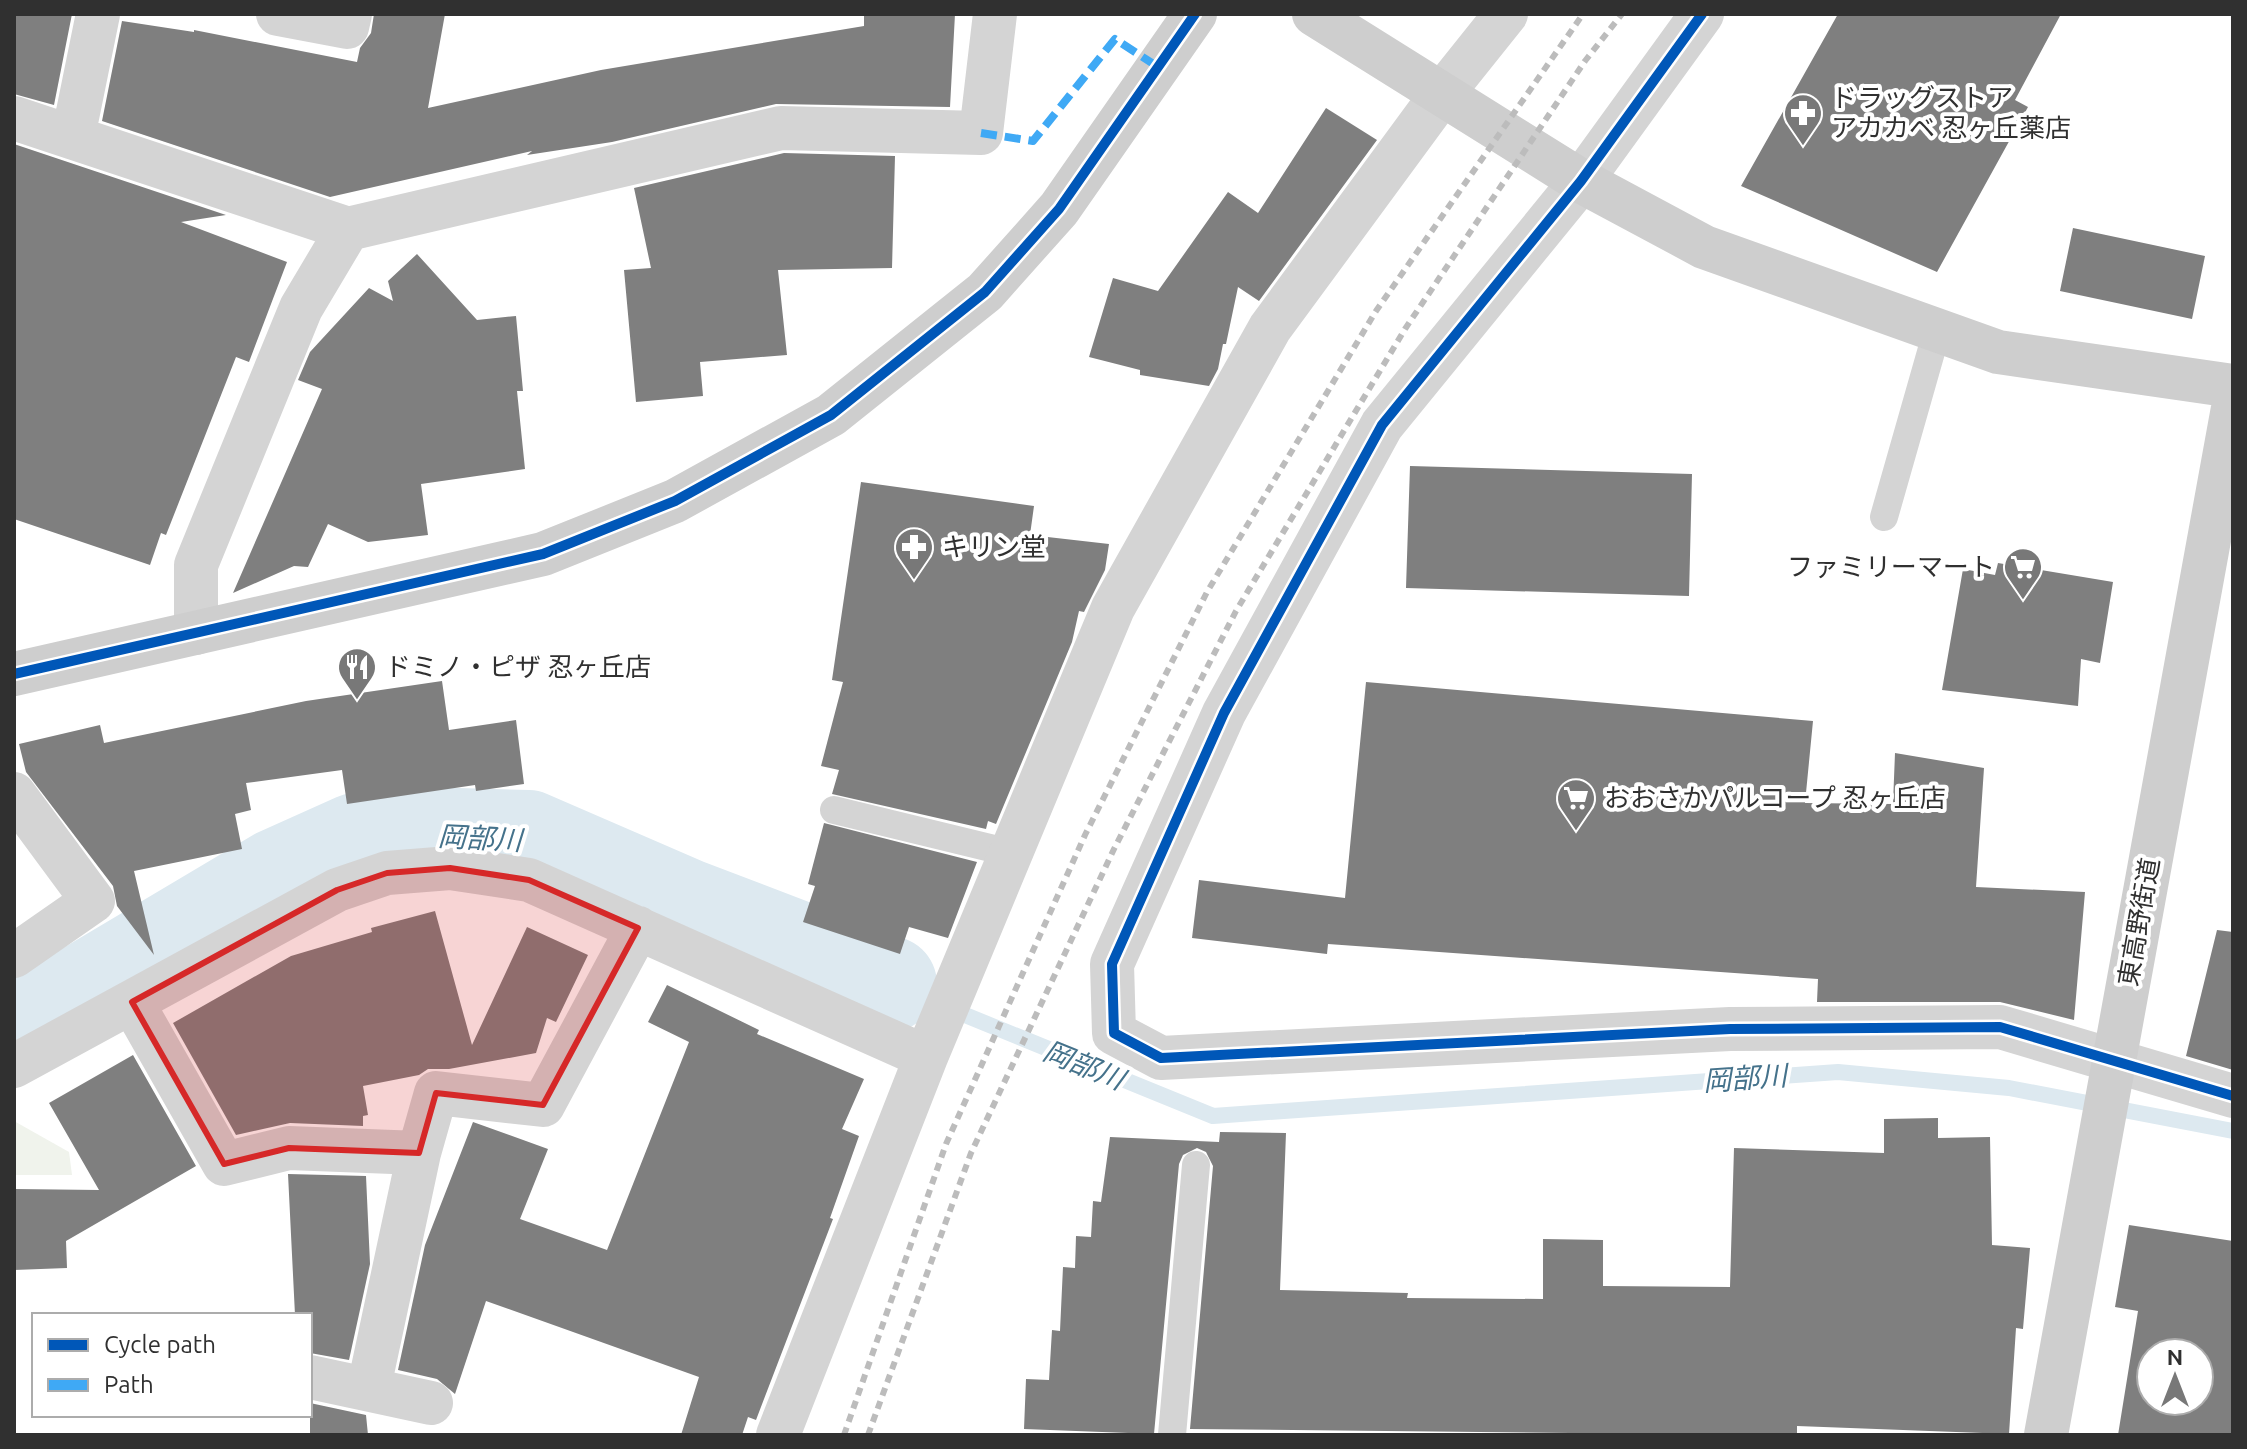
<svg xmlns="http://www.w3.org/2000/svg" width="2247" height="1449" font-family="Ubuntu,'Noto Sans JP',sans-serif">
  <rect width="100%" height="100%" fill="#fff"/>
  <path fill="#f0f3ec" d="M14 1121 69 1152 72 1175H14Z"/>
  <g fill="none" stroke-linecap="round" stroke-linejoin="round">
    <path stroke="#dde9f0" stroke-width="16" d="M889 984 1213 1116 1838 1072 2009 1088 2233 1131"/>
    <path stroke="#dde9f0" stroke-width="96" d="M14 1033 278 876 356 841 424 835 528 838 685 906 889 984"/>
  </g>
  <path fill="#7f7f7f" fill-rule="evenodd" d="M14 14H72L54 105 14 94Z
    M374 14H445L428 108 601 70 864 26V14H955L950 107 776 104 612 142 527 155 532 151 330 197 102 121 122 21 194 32V30L357 62 360 48 371 33Z
    M1838 14H2061L2015 100 2028 107 1937 272 1741 186Z
    M1326 108 1377 140 1259 301 1238 287 1226 344H1223L1218 369 1209 386 1140 375V370L1089 357 1113 278 1158 291 1228 192 1258 213Z
    M14 144 226 215 181 222 287 262 249 362 236 357 166 535 161 533 150 565 14 519Z
    M784 153 895 156 892 268 778 270 787 355 700 362 703 396 636 402 624 270 651 268 634 188Z
    M2073 228 2205 256 2192 319 2060 291Z
    M417 254 477 320 516 316 523 391H517L525 469 421 484 428 535 368 542 328 524 308 567 294 566 233 593 322 389 298 380 310 352 369 288 393 301 388 281Z
    M1410 466 1692 474 1689 596 1406 588Z
    M861 482 1034 506 1030 535 1109 544 1105 570 1084 612 1079 611 1072 642 996 824 988 821 986 829 832 794 839 770 821 766 843 682 832 680Z
    M1998 563 2113 582 2100 663 2081 659 2078 706 1942 690 1963 569 1995 575Z
    M442 681 449 730 516 720 524 784 476 791 475 785 347 804 342 770 246 783 251 810 235 814 242 849 134 871 154 955 117 906 113 886 26 772 19 744 100 725 104 743 306 701Z
    M1366 682 1813 721 1805 803 1893 804 1895 753 1984 768 1976 887 2085 892 2074 1020 2000 1002H1817L1818 979 1328 944 1327 954 1192 938 1199 880 1345 898Z
    M824 823 977 862 948 938 909 927 900 954 803 922 815 886 808 884Z
    M435 911 472 1045 527 927 588 955 556 1022 547 1018 536 1053 449 1069H428L419 1075 363 1086 368 1115 363 1116V1126L290 1123 236 1135 173 1023 291 956 372 932 371 928Z
    M2217 930 2233 932V1070L2186 1056Z
    M667 985 759 1030 757 1034 864 1079 842 1129 859 1136 830 1218 833 1219 756 1420 748 1417 742 1435H681L699 1377 486 1301 455 1394 437 1379 398 1370 425 1245 473 1122 548 1149 520 1219 607 1250 689 1042 648 1022Z
    M133 1055 196 1166 66 1241 67 1268 14 1270V1189L99 1190 49 1103Z
    M1938 1118V1138L1990 1137 1992 1245 2030 1248 2023 1329 2016 1328 2009 1434 1797 1426V1434L1755 1435 1190 1429 1213 1166 1206 1152 1197 1148 1183 1155 1179 1164 1154 1434 1024 1429 1026 1379 1049 1380 1052 1330 1060 1331 1063 1267 1075 1268 1076 1236 1091 1237 1093 1201 1101 1202 1110 1137 1219 1142 1220 1132 1286 1133 1280 1290 1408 1293 1407 1298 1543 1299V1239L1603 1240V1286L1730 1287 1734 1148 1884 1153V1119Z
    M288 1174 366 1176 370 1264 349 1360 310 1353V1315H295Z
    M2129 1225 2233 1241V1435H2118L2138 1311 2115 1307ZM2151 1353H2199V1401H2151Z
    M310 1403 366 1415 368 1435H310Z"/>
  <g fill="none" stroke-linecap="round" stroke-linejoin="round">
    <path stroke="#d4d4d4" stroke-width="28" d="M1884 517 1937 331
      M834 810 1011 853
      M1172 1435 1196 1165"/>
    <path stroke="#d4d4d4" stroke-width="44" d="M278 14 347 27 350 14
      M1702 14 1581 181 1382 425 1224 713 1112 964 1114 1033 1161 1058 1730 1029 2000 1027 2233 1096
      M14 118 348 229
      M73 137 98 14
      M196 633V565L301 308 348 229 781 128 981 133 995 14
      M14 794 93 901 14 956
      M132 1002 224 1164 289 1148 419 1153
      M14 1066 337 890 387 873 450 868 529 880 926 1057
      M310 1377 431 1403
      M369 1387 419 1153 436 1093 543 1105 638 928
      M778 1435 926 1057 1113 608 1270 328 1442 94 1506 14"/>
    <path stroke="#cecece" stroke-width="44" d="M1314 14 1581 181 1704 247 1998 352 2233 386
      M14 674 543 554 675 501 831 415 985 292 1059 209 1195 14
      M2046 1435 2233 408"/>
    <path stroke="#bcbcbc" stroke-width="6" stroke-dasharray="8 6" stroke-linecap="butt" d="M844 1435 946 1144 1085 835 1207 592 1376 311 1583 14
      M868 1435 971 1153 1114 849 1236 611 1405 329 1585 61 1622 14"/>
    <path stroke="#3fa9f5" stroke-width="8" stroke-dasharray="16 8" stroke-linecap="butt" d="M981 133 1033 141 1115 39 1158 67"/>
    <g stroke="#fff" stroke-width="15">
      <path id="cycleway" d="M1702 14 1581 181 1382 425 1224 713 1112 964 1114 1033 1161 1058 1730 1029 2000 1027 2233 1096
        M14 674 543 554 675 501 831 415 985 292 1059 209 1195 14"/>
    </g>
    <use href="#cycleway" stroke="#0057b8" stroke-width="10"/>
  </g>
  <path fill="#d62828" fill-opacity="0.2" stroke="#d62828" stroke-width="6" stroke-linejoin="round" d="M450 868 529 880 638 928 543 1105 436 1093 419 1153 289 1148 224 1164 132 1002 337 890 387 873Z"/>
  <defs>
    <g id="pharmacy-pin" transform="scale(2)"><path d="M0 17L-7.5 6A9.5 9.5 0 1 1 7.5 6Z" fill="#787878" stroke="#fff"/><path d="M-2-6h4v4h4v4h-4v4h-4v-4h-4v-4h4Z" fill="#fff"/></g>
    <g id="supermarket-pin" transform="scale(2)"><path d="M0 17L-7.5 6A9.5 9.5 0 1 1 7.5 6Z" fill="#787878" stroke="#fff"/><path d="M-6-5.5h2.5l.6 2H6L4.5 2H-2.5L-4.4-4H-6ZM-1.5 3.2a1.3 1.3 0 1 0 .1 0ZM3 3.2a1.3 1.3 0 1 0 .1 0Z" fill="#fff"/></g>
    <g id="restaurant-pin" transform="scale(2)"><path d="M0 17L-7.5 6A9.5 9.5 0 1 1 7.5 6Z" fill="#787878" stroke="#fff"/><path d="M-5-6h1v4h1v-4h1v4h1v-4h1v5L-1.5 .5V6h-2V.5L-5-1ZM5-6V6H3V1.5H1.5Q1.5-4 5-6Z" fill="#fff"/></g>
  </defs>
  <g fill-rule="evenodd">
    <use href="#pharmacy-pin" x="1803" y="113"/>
    <use href="#pharmacy-pin" x="914" y="547"/>
    <use href="#supermarket-pin" x="2023" y="567"/>
    <use href="#restaurant-pin" x="357" y="667"/>
    <use href="#supermarket-pin" x="1576" y="798"/>
  </g>
  <g text-anchor="middle" stroke-width="8" stroke-linejoin="round" paint-order="stroke">
    <g font-size="26" fill="#303030" stroke="#fff" text-anchor="start">
      <text x="1831" y="107">ドラッグストア<tspan x="1831" dy="30">アカカベ 忍ヶ丘薬店</tspan></text>
      <text x="942" y="556">キリン堂</text>
      <text x="1995" y="576" text-anchor="end">ファミリーマート</text>
      <text x="385" y="676">ドミノ・ピザ 忍ヶ丘店</text>
      <text x="1604" y="807">おおさかパルコープ 忍ヶ丘店</text>
    </g>
    <g font-size="26" fill="#303030" stroke="#fff">
      <text transform="translate(2139 922) rotate(-80)" y="9">東高野街道</text>
    </g>
    <g font-size="28" font-style="italic" fill="#45728b" stroke="#fff">
      <text transform="translate(480 838) rotate(3)" y="10">岡部川</text>
      <text transform="translate(1084 1065) rotate(22)" y="10">岡部川</text>
      <text transform="translate(1745 1078) rotate(-4)" y="10">岡部川</text>
    </g>
  </g>
  <rect width="2247" height="1449" fill="none" stroke="#303030" stroke-width="32"/>
  <rect x="32" y="1313" width="280" height="104" fill="#ffffff" stroke="#acacac" stroke-width="2"/>
  <rect x="48" y="1339" width="40" height="12" fill="#0057b8" stroke="#acacac" stroke-width="2"/>
  <text x="104" y="1353" font-size="24" fill="#303030">Cycle path</text>
  <rect x="48" y="1379" width="40" height="12" fill="#3fa9f5" stroke="#acacac" stroke-width="2"/>
  <text x="104" y="1393" font-size="24" fill="#303030">Path</text>
  <g transform="translate(2175 1377)"><circle r="38" fill="#ffffff" stroke="#acacac" stroke-width="2"/>
  <path d="M0-6L14 30L0 20L-14 30Z" fill="#787878"/>
  <text y="-12" font-size="22" font-weight="bold" text-anchor="middle" fill="#303030">N</text>
  </g>
</svg>
